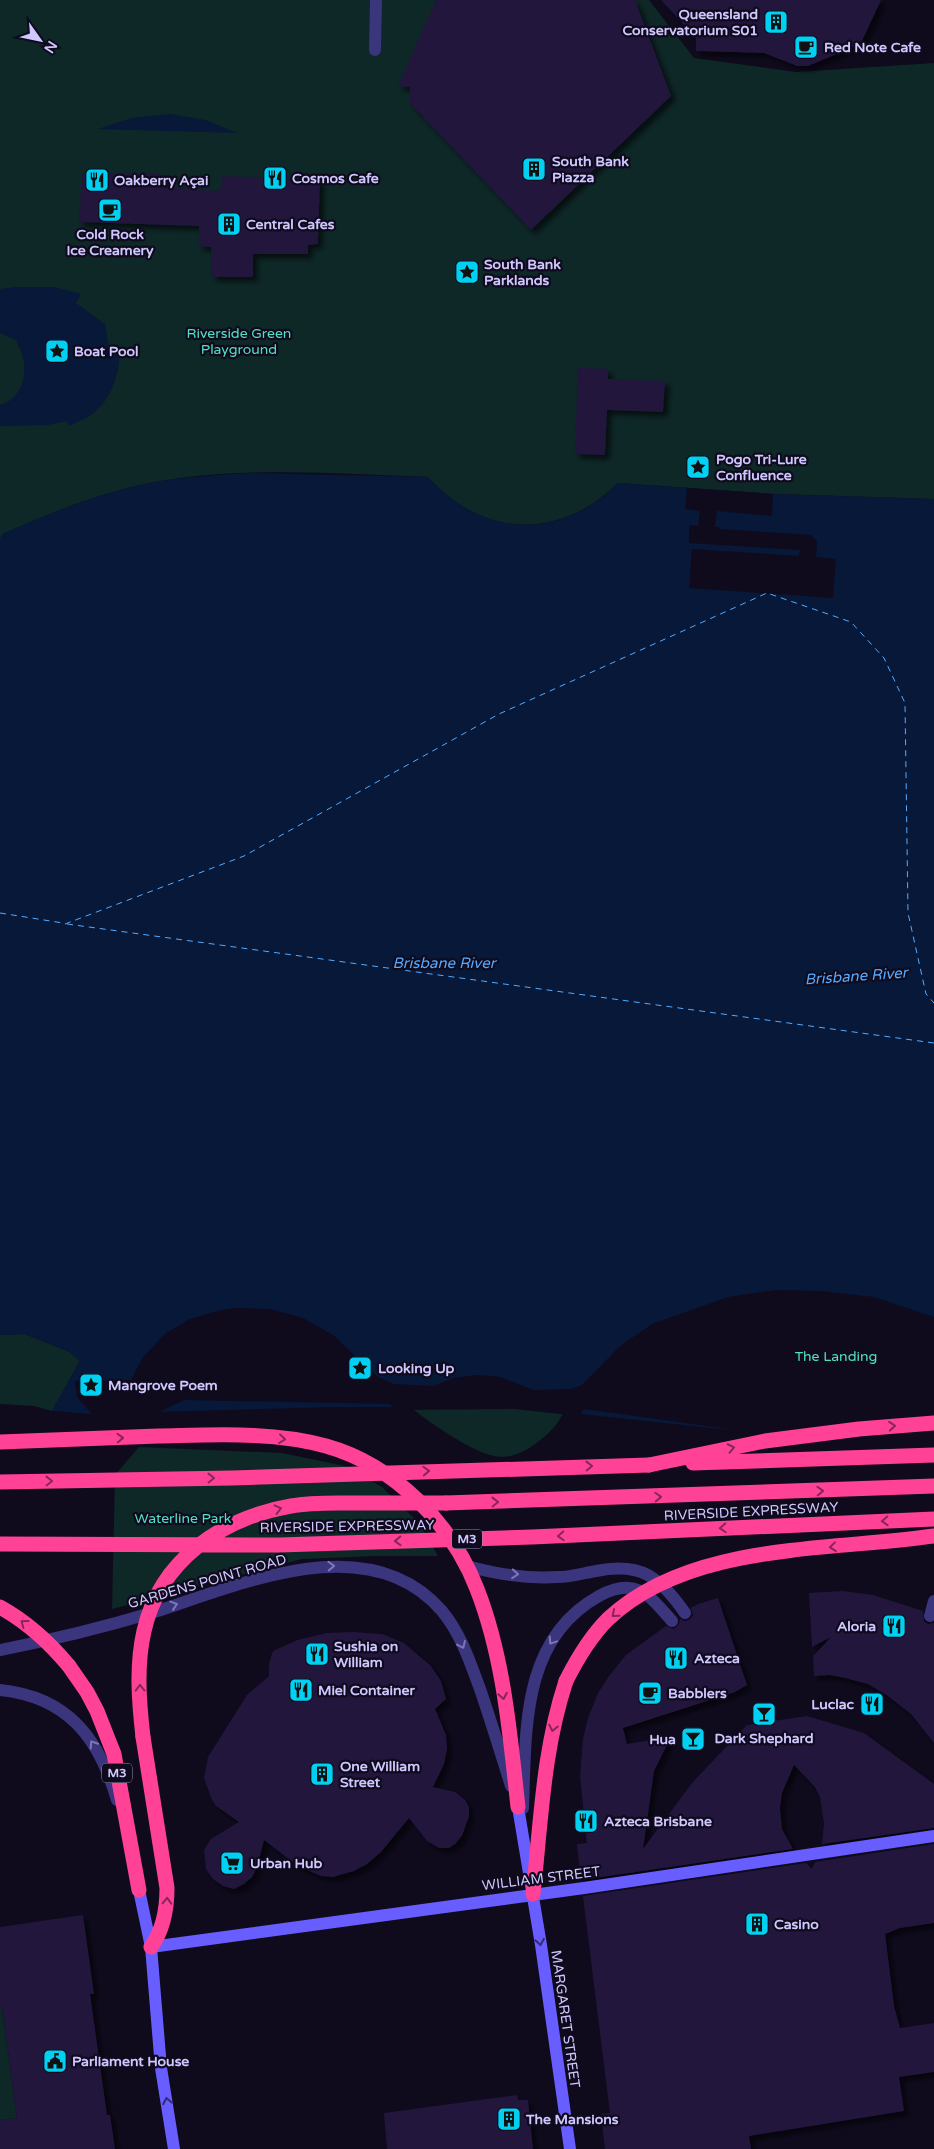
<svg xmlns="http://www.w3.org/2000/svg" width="934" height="2149" font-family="'Varela Round',sans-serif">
  <defs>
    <filter id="shadow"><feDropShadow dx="4.5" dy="4.5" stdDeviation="2.5" flood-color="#0009"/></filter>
  </defs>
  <rect width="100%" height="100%" fill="#0f0b1d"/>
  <path fill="#0e2727" d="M0 0H649L694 58 796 72 934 63V499L773 494 618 483C559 541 483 538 428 477 335 474 237 465 145 484 95 495 48 513 3 536L0 540Z
    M25 1334 70 1352 80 1361 52 1411 34 1406 0 1404V1335Z
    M399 1398 565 1409C560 1422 550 1433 539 1441 528 1450 515 1457 501 1457 474 1456 419 1415 399 1398Z
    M139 1447 282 1453 345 1466 382 1487 420 1524 438 1556H376L302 1559 112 1609 115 1475Z
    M0 2007H2L17 2118 0 2120Z"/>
  <path fill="#071839" d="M170 114 205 120 237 133 98 129 132 118Z
    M16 287H54L81 294 76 303 105 324 109 348 120 350C119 374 113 396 94 413 87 418 77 422 69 426L67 421 48 425 0 426V405C18 400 26 382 24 363 24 356 19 347 16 340L0 333V289Z
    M251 473 428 477C483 538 560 541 618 483L773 494 934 499V1458L855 1437 711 1428 515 1407H333L90 1414 52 1411 80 1361 70 1352 25 1334 0 1335V540L2 534C48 514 95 495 144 484 179 477 215 475 251 473Z"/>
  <path fill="#0f0b1d" d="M687 488 773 494 772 516 717 511 715 527H719V529L811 535 817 542 816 557 836 559 833 598 689 588 692 549 799 556 800 550 689 543V525L698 526 700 511 685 509Z
    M776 1290 821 1291 874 1297 934 1317V1460L854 1439 718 1431 729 1429 584 1409 579 1416 515 1409 396 1410 390 1404 184 1400 157 1413 93 1415 77 1397 75 1381 131 1380 143 1357 166 1333 190 1319 221 1310 237 1308 270 1309 303 1318 333 1335 378 1377 394 1384 433 1386 454 1378 478 1375 501 1377 533 1390 571 1389 582 1385 620 1346 652 1324 728 1297Z"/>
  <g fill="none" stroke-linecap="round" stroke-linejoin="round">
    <path stroke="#5af" stroke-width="1" stroke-dasharray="6 5" stroke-linecap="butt" d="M0 913 63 923
      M65 924 244 856 499 714 767 593 851 622 884 658 905 703 908 913 926 994 934 1003
      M67 924 934 1043"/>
  </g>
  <path fill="#20173e" filter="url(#shadow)" d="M436 0H635L671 96 531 230 409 102 410 87 398 86Z
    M661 0H881L862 41 849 49 808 66H797L764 53 696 51V38Z
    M82 173 162 174 161 187 220 191 222 176 320 180 318 244 308 245V254H253V277H212L211 247 199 246V226L79 222Z
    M578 368 608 369V379L665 381 663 412 607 410 605 455 575 454Z
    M843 1591 873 1595 923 1611 924 1621 928 1624 934 1623V1743L911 1714 888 1696 868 1684 845 1678 830 1675 814 1676 813 1656 831 1637 812 1647 809 1593Z
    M718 1598 747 1685 735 1692 623 1728 627 1744 671 1737 654 1771 643 1849 692 1783 747 1725 807 1716 864 1733 934 1784V1828L822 1844 824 1824 820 1797 815 1787 794 1765 782 1793 780 1808 782 1829 793 1849 581 1880 577 1844 587 1843 580 1776 583 1739 588 1718 598 1693 609 1676 626 1655 666 1626 674 1629 679 1624 680 1619 685 1621 689 1620 693 1616 691 1608 698 1604Z
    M353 1632 382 1634 404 1643 431 1666 441 1681 446 1699 435 1709 446 1735 447 1750 444 1764 433 1787 455 1792 465 1800 469 1807V1816L462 1836 455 1844 449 1848H439L427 1841 409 1818 381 1852 367 1864 354 1871 333 1877 321 1876 298 1866 264 1840 257 1868 252 1877 244 1884 234 1889 223 1886 213 1879 206 1869 204 1850 211 1839 239 1822 216 1806 212 1800 204 1778 208 1757 247 1695 269 1676V1664L272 1653 275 1650 298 1640 326 1633Z
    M934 1844V1923L900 1928 885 1934 894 2006 900 2028 934 2023V2072L899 2077 904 2111 749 2136 751 2149H605L601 2114 610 2113 583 1896 806 1863 812 1869 815 1862Z
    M83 1915 94 1994H90L107 2115H110L115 2149H0V2120L17 2118 2 2007H0V1927Z
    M517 2095 518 2100H528L533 2149H387L384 2113Z"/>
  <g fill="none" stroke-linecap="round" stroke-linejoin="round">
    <path stroke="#3a357d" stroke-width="12" d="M375 50 376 0
      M467 1566C496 1574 529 1579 558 1577 571 1577 584 1573 596 1571 641 1562 660 1577 685 1613
      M523 1808C526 1730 521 1639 599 1596 636 1576 649 1595 672 1621"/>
    <path stroke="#3a357d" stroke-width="12" d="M930 1616 934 1601
      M0 1650C51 1640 101 1628 151 1613 238 1586 368 1525 442 1611 461 1634 470 1662 480 1689 491 1721 501 1754 511 1786
      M0 1690C68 1697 99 1738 117 1800"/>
    <path stroke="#685eff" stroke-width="12" d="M518 1807 541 1945 570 2149
      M139 1890 151 1947 161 2068 174 2149
      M151 1947 584 1888 934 1836"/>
    <path stroke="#ff4296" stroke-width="15" d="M0 1442C53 1440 105 1438 158 1436 212 1435 273 1431 326 1446 394 1465 452 1524 477 1589 504 1658 510 1735 518 1807
      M693 1463 934 1455
      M649 1465 765 1441 859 1429 934 1423
      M446 1503 934 1486
      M69 1666 87 1692 97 1711 114 1754 139 1890
      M143 1737 167 1888C167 1909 164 1929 151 1947
      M533 1894C541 1822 543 1750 566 1681"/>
    <path stroke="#ff4296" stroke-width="15" d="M0 1482 232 1478 649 1465
      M0 1544 279 1545 532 1537 934 1519
      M0 1607C27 1622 50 1643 69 1666
      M566 1681C577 1659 590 1637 608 1619 690 1542 830 1551 934 1536
      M143 1737C139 1702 136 1666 144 1631 160 1560 222 1518 291 1506 312 1502 334 1503 355 1503 386 1503 416 1503 446 1503"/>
  </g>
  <defs><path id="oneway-chevron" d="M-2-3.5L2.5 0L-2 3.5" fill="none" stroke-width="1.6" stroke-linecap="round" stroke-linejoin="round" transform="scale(1.25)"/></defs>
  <g stroke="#87265a">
    <use href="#oneway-chevron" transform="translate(892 1426) rotate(-5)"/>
    <use href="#oneway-chevron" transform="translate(120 1438) rotate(-2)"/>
    <use href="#oneway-chevron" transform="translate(282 1439) rotate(6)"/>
    <use href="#oneway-chevron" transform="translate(731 1448) rotate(-12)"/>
    <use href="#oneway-chevron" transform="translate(589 1466) rotate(-1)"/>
    <use href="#oneway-chevron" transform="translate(426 1471) rotate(-2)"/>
    <use href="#oneway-chevron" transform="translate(211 1478) rotate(-1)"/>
    <use href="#oneway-chevron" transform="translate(49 1481) rotate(-1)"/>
    <use href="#oneway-chevron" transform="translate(820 1491) rotate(-2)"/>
    <use href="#oneway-chevron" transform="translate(658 1497) rotate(-2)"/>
    <use href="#oneway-chevron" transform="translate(495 1502) rotate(-1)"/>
    <use href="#oneway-chevron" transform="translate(278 1509) rotate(-14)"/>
    <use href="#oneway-chevron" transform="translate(885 1521) rotate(177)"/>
    <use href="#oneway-chevron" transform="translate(723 1528) rotate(177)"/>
    <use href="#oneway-chevron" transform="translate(561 1536) rotate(177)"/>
    <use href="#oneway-chevron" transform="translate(398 1541) rotate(178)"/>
    <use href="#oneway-chevron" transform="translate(833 1547) rotate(174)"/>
    <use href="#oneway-chevron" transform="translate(615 1614) rotate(140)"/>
    <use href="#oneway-chevron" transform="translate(24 1623) rotate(-144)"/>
    <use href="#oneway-chevron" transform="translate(140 1688) rotate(-91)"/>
    <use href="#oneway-chevron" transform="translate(503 1696) rotate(80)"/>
    <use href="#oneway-chevron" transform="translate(553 1728) rotate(102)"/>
    <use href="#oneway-chevron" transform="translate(167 1901) rotate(-88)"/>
  </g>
  <g stroke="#7d77b8">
    <use href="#oneway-chevron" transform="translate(331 1566) rotate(-2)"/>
    <use href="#oneway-chevron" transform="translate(515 1574) rotate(5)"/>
    <use href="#oneway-chevron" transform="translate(174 1605) rotate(-18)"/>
    <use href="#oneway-chevron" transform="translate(552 1641) rotate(124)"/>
    <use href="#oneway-chevron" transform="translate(462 1645) rotate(65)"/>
    <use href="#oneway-chevron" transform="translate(93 1744) rotate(-123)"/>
  </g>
  <g stroke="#332c77">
    <use href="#oneway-chevron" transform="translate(540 1942) rotate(81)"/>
    <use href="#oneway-chevron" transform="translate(167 2101) rotate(-101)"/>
  </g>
  <defs>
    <g id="building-square" transform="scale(1.25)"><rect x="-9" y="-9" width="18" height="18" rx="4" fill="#00d1f2" stroke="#0f0b1d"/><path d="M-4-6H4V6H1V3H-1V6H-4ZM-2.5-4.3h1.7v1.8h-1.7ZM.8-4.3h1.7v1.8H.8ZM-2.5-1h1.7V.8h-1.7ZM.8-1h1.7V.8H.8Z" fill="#111"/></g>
    <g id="cafe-square" transform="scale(1.25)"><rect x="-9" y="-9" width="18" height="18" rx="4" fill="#00d1f2" stroke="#0f0b1d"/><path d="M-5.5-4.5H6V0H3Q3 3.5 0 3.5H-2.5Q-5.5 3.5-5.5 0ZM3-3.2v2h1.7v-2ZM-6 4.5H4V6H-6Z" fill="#111"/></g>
    <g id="restaurant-square" transform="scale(1.25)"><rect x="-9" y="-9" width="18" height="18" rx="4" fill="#00d1f2" stroke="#0f0b1d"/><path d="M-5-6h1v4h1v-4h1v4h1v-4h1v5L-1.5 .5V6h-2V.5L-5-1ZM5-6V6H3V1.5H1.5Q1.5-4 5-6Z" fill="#111"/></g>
    <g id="sight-square" transform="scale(1.25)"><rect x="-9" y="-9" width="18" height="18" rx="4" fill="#00d1f2" stroke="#0f0b1d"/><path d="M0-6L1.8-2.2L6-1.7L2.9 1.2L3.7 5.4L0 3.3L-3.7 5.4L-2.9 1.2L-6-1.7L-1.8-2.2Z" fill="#111"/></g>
    <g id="bar-square" transform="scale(1.25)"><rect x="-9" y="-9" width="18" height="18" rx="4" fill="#00d1f2" stroke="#0f0b1d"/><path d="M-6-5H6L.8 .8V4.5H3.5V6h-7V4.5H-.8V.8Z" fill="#111"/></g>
    <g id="supermarket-square" transform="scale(1.25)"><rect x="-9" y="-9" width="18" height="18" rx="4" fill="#00d1f2" stroke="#0f0b1d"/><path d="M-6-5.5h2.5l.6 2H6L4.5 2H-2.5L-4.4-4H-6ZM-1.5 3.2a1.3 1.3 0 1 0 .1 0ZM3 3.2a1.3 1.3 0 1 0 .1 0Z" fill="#111"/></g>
    <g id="civic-square" transform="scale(1.25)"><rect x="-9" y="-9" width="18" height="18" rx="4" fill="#00d1f2" stroke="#0f0b1d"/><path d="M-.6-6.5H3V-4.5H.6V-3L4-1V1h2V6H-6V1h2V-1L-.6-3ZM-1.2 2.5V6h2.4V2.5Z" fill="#111"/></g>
  </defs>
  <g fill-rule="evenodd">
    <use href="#building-square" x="776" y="22"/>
    <use href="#cafe-square" x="806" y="47"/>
    <use href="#building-square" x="534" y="169"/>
    <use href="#restaurant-square" x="275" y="178"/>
    <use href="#restaurant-square" x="97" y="180"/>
    <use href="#cafe-square" x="110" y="210"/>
    <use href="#building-square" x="229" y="224"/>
    <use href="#sight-square" x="467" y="272"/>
    <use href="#sight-square" x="57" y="351"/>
    <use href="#sight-square" x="698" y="467"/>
    <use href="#sight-square" x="360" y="1368"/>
    <use href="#sight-square" x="91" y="1385"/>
    <use href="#restaurant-square" x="894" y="1626"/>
    <use href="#restaurant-square" x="317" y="1654"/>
    <use href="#restaurant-square" x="676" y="1658"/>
    <use href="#restaurant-square" x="301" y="1690"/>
    <use href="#cafe-square" x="650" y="1693"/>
    <use href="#restaurant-square" x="872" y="1704"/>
    <use href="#bar-square" x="764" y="1714"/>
    <use href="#bar-square" x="693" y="1739"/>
    <use href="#building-square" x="322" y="1774"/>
    <use href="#restaurant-square" x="586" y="1821"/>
    <use href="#supermarket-square" x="232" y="1863"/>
    <use href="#building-square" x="757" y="1924"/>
    <use href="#civic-square" x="55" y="2061"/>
    <use href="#building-square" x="509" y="2119"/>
  </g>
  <g text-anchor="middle" stroke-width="4.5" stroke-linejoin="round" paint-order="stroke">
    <g fill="#0f0b1d" stroke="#958fbb" stroke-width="1">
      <rect x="452" y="1529.5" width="30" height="19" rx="4"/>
      <rect x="102" y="1763.5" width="30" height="19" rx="4"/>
    </g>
    <g font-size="12" font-weight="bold" fill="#cfc7ff">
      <text x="467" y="1543">M3</text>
      <text x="117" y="1777">M3</text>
    </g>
    <g font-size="14" font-weight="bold" fill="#cfc7ff" stroke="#0f0b1d" text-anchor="start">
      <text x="758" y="19" text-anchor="end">Queensland<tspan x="758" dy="16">Conservatorium S01</tspan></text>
      <text x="824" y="52">Red Note Cafe</text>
      <text x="552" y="166">South Bank<tspan x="552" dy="16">Piazza</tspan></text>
      <text x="292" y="183">Cosmos Cafe</text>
      <text x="114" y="185">Oakberry Açai</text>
      <text x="246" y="229">Central Cafes</text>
      <text x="110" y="239" text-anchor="middle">Cold Rock<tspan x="110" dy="16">Ice Creamery</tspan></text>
      <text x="484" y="269">South Bank<tspan x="484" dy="16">Parklands</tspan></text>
      <text x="74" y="356">Boat Pool</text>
      <text x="716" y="464">Pogo Tri-Lure<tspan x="716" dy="16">Confluence</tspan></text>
      <text x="378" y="1373">Looking Up</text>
      <text x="108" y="1390">Mangrove Poem</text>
      <text x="876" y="1631" text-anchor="end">Aloria</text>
      <text x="334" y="1651">Sushia on<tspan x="334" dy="16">William</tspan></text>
      <text x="694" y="1663">Azteca</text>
      <text x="318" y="1695">Miel Container</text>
      <text x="668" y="1698">Babblers</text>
      <text x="854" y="1709" text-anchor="end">Luclac</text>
      <text x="764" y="1743" text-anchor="middle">Dark Shephard</text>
      <text x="676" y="1744" text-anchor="end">Hua</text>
      <text x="340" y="1771">One William<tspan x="340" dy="16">Street</tspan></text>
      <text x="604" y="1826">Azteca Brisbane</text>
      <text x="250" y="1868">Urban Hub</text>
      <text x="774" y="1929">Casino</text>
      <text x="72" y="2066">Parliament House</text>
      <text x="526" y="2124">The Mansions</text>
    </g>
    <g font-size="14" fill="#51e0c2" stroke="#0f0b1d">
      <text x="239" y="338">Riverside Green<tspan x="239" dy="16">Playground</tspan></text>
      <text x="836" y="1361">The Landing</text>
      <text x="183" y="1523">Waterline Park</text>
    </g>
    <g font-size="14" fill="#cfc7ff" stroke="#0f0b1d">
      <text transform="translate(751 1511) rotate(-3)" y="5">RIVERSIDE EXPRESSWAY</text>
      <text transform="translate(347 1526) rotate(-1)" y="5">RIVERSIDE EXPRESSWAY</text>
      <text transform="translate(207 1581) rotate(-16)" y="5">GARDENS POINT ROAD</text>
      <text transform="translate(541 1878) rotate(-7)" y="5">WILLIAM STREET</text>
      <text transform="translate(566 2019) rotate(82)" y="5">MARGARET STREET</text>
    </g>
    <g font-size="15" font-style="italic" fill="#5af" stroke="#0f0b1d">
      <text x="444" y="968">Brisbane River</text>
      <text transform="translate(856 976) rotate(-4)" y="5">Brisbane River</text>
    </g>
  </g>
  <g transform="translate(40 40) rotate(123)" stroke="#0f0b1d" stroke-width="4" paint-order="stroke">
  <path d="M0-4L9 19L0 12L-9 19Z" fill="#cfc7ff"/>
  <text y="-8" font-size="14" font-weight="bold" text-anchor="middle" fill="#cfc7ff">N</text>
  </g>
</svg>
